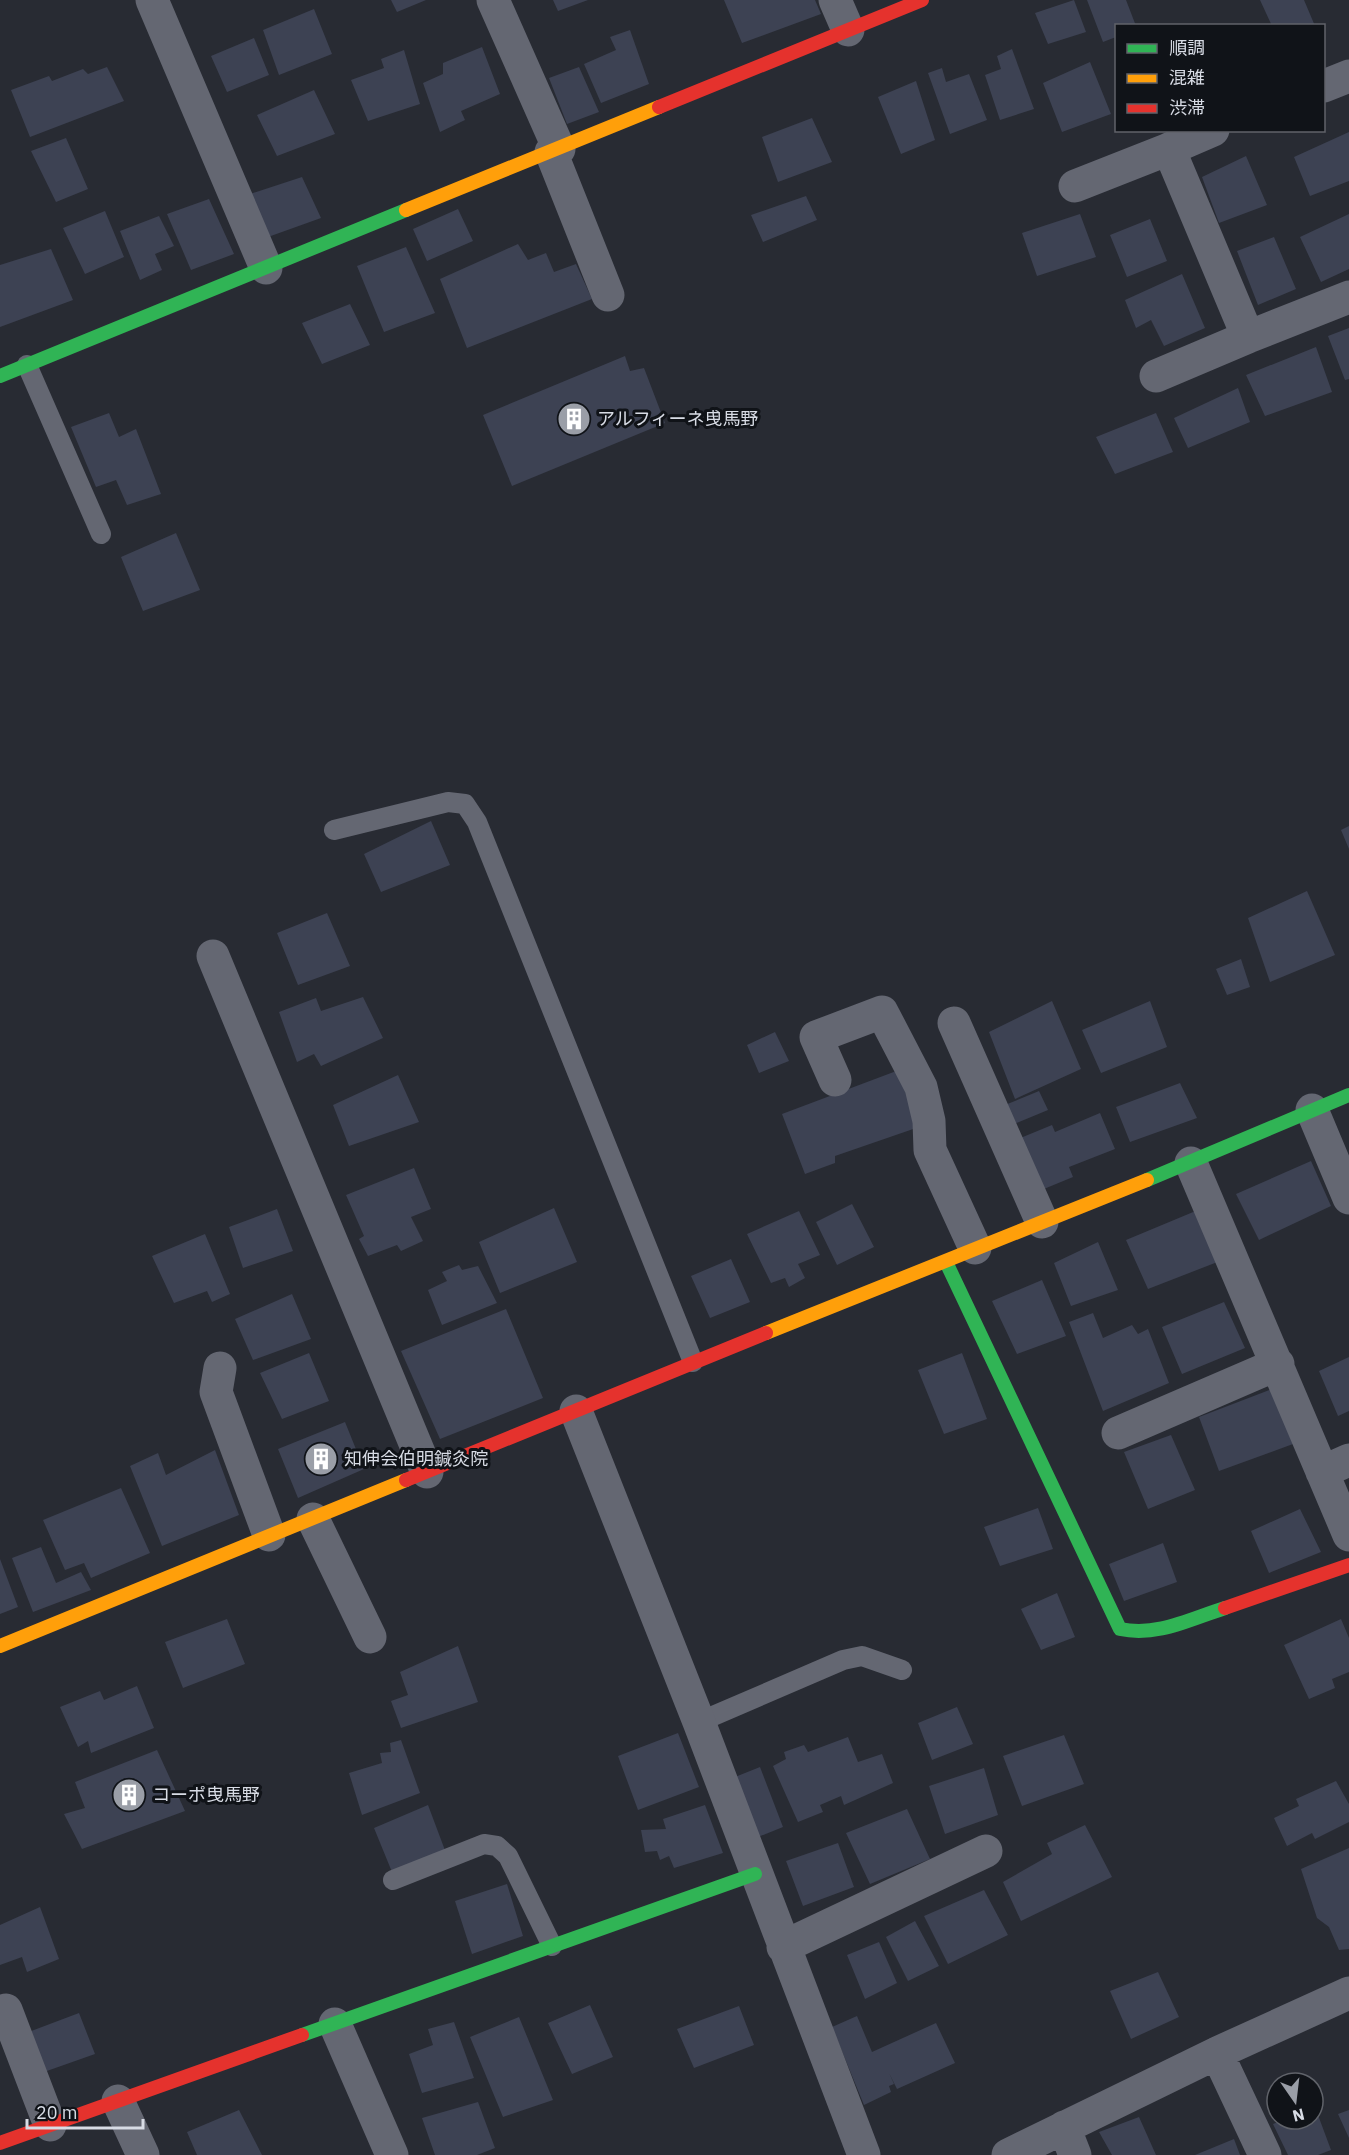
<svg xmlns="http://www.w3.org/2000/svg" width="1349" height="2155" font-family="'IBM Plex Sans','Noto Sans JP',sans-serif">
  <rect width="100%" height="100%" fill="#282b33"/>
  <path fill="#3d4253" d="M391 0H426L397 12Z
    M553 0H588L558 11Z
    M724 0H815L821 14 742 43Z
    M1074 0 1086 32 1048 44 1035 13Z
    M1087 0H1126L1136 26H1116V37L1103 42Z
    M1260 0H1304L1315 26H1272Z
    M314 9 332 54 279 75 263 30Z
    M630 30 649 84 601 103 584 64 616 50 610 37Z
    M254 38 269 75 227 92 211 56Z
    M482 47 500 94 461 111 465 120 440 132 423 83 443 74V63Z
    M1012 49 1034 109 1000 120 985 75 1001 69 997 56Z
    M404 50 420 104 368 121 351 80 384 68 381 59Z
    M1090 62 1111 114 1062 132 1043 83Z
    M107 67 124 101 30 137 11 90 49 76 52 81 83 69 88 74Z
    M579 67 599 112 567 124 549 78Z
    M942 68 946 82 969 74 987 120 950 134 928 73Z
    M916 81 935 140 901 154 878 97Z
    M314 90 335 134 277 156 257 115Z
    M812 118 832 162 778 182 762 137Z
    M1349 132V181L1310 196 1294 157Z
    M66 138 88 189 56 202 31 151Z
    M1246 156 1267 205 1219 223 1202 177Z
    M302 177 321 218 268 237 250 194Z
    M806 196 817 220 763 242 751 215Z
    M209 199 234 254 191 270 167 214Z
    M458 209 473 241 427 261 413 229Z
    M105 211 124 257 85 274 63 228Z
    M1080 214 1096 257 1037 276 1022 233Z
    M1349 214V269L1321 282 1300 237Z
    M159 216 174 246 155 254 162 270 140 280 120 231Z
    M1150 219 1167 261 1127 277 1110 235Z
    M1274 237 1296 289 1258 305 1237 251Z
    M518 244 528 260 546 253 554 272 576 264 592 299 467 348 440 279Z
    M406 247 435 313 384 332 357 266Z
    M51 249 73 300 0 327V265Z
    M1182 274 1205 328 1164 346 1151 320 1136 328 1125 300Z
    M350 304 370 345 322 364 302 323Z
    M1349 328V379L1345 380 1328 336Z
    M1316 347 1332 392 1265 416 1246 375Z
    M625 356 630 371 644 368 665 423 512 486 483 415Z
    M1238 388 1250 422 1188 448 1174 418Z
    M109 413 119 437 136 429 161 494 127 505 116 480 96 487 71 427Z
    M1156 413 1173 452 1115 474 1096 437Z
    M176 533 200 590 143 611 121 557Z
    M431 821 450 865 381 892 364 854Z
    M1349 826V849L1341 830Z
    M1307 891 1335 955 1270 982 1248 918Z
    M327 913 350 966 298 985 277 933Z
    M1241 959 1250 987 1227 995 1216 969Z
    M363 997 383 1038 321 1066 314 1054 297 1062 279 1012 316 998 321 1011Z
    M1052 1001 1081 1069 1015 1099 989 1032Z
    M1150 1001 1167 1047 1101 1073 1082 1030Z
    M775 1032 789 1061 759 1073 747 1045Z
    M899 1070 919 1127 835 1156V1163L805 1174 782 1114Z
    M398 1075 419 1122 349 1146 333 1105Z
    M1180 1083 1197 1118 1130 1142 1116 1107Z
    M1039 1091 1048 1110 1014 1124 1005 1105Z
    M1100 1113 1115 1149 1069 1167 1073 1177 1039 1191 1018 1139 1052 1125 1055 1132Z
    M1311 1161 1331 1206 1259 1240 1236 1194Z
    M414 1168 431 1209 411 1217 423 1241 401 1251 397 1245 368 1256 359 1239 364 1236 346 1195Z
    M852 1204 874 1247 837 1265 816 1222Z
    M554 1208 577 1262 500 1293 479 1242Z
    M277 1209 293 1251 243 1268 229 1227Z
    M1198 1210 1220 1261 1148 1289 1126 1240Z
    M799 1211 820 1255 798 1264 805 1278 789 1287 785 1278 771 1283 747 1234Z
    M205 1234 230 1294 212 1302 207 1291 174 1303 152 1256Z
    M1098 1242 1118 1290 1071 1306 1054 1263Z
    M731 1259 750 1302 710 1318 691 1276Z
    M459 1265 462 1270 478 1266 497 1303 442 1325 428 1290 447 1281 442 1272Z
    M1042 1280 1066 1336 1017 1354 992 1301Z
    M292 1294 311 1339 253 1360 235 1319Z
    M1224 1302 1245 1348 1182 1374 1162 1327Z
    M506 1309 543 1398 440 1439 401 1351Z
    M1093 1313 1103 1338 1132 1325 1138 1334 1148 1329 1169 1383 1103 1411 1069 1322Z
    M309 1353 329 1401 282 1419 260 1373Z
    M962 1353 987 1419 944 1434 918 1370Z
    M1349 1357V1411L1338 1416 1319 1371Z
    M1272 1389 1293 1444 1219 1471 1199 1417Z
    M345 1422 364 1469 298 1498 278 1449Z
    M1171 1435 1195 1490 1148 1509 1124 1452Z
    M215 1450 239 1515 162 1546 130 1466 158 1453 166 1475Z
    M121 1488 150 1553 91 1578 84 1563 65 1570 43 1520Z
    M1038 1508 1053 1549 1000 1566 984 1527Z
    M1300 1509 1321 1552 1269 1573 1251 1531Z
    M1163 1543 1177 1582 1124 1601 1109 1564Z
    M41 1547 56 1583 81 1572 91 1590 33 1612 12 1558Z
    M0 1559 18 1607 0 1614Z
    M1057 1593 1075 1637 1041 1650 1021 1609Z
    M227 1619 245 1664 183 1688 165 1642Z
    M1341 1619 1349 1638V1672L1332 1679 1335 1688 1309 1699 1284 1645Z
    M458 1646 478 1702 401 1728 391 1701 408 1695 400 1672Z
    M137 1686 154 1728 91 1753 88 1741 78 1747 60 1707 100 1691 104 1700Z
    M957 1707 973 1744 932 1760 918 1723Z
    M678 1733 699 1787 638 1810 618 1756Z
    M1064 1735 1084 1784 1022 1806 1003 1756Z
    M848 1737 858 1762 882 1754 893 1783 844 1805 841 1796 820 1805 823 1812 798 1822 773 1766 786 1759 784 1752 804 1745 808 1752Z
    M401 1740 420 1793 362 1815 349 1773 382 1763 380 1753 391 1752 390 1743Z
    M157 1750 185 1811 82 1849 64 1814 85 1808 75 1782Z
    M760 1767 783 1827 758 1837 735 1777Z
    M984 1768 998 1815 945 1834 929 1786Z
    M1336 1781 1349 1804V1822L1315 1839 1312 1833 1287 1846 1274 1818 1299 1806 1296 1799Z
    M428 1805 446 1853 392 1872 374 1828Z
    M705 1805 723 1853 674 1868 669 1856 660 1860 657 1851 645 1852 641 1830 666 1829 663 1819Z
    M907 1809 930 1859 870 1884 846 1833Z
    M1085 1825 1112 1877 1021 1921 1003 1882 1052 1854 1047 1843Z
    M838 1843 854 1887 803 1906 786 1861Z
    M1349 1848V1949L1339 1950 1329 1927 1317 1918 1301 1869Z
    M507 1884 523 1936 472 1954 455 1901Z
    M984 1890 1008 1935 948 1964 924 1916Z
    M40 1907 59 1959 27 1972 22 1957 0 1965V1925Z
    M915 1921 939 1966 908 1981 886 1937Z
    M879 1942 897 1983 865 1999 847 1955Z
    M1158 1972 1179 2017 1131 2039 1110 1991Z
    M590 2005 613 2057 572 2074 548 2023Z
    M739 2006 754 2045 694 2068 677 2029Z
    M79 2013 95 2054 44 2072 26 2033Z
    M857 2016 872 2052 936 2023 955 2063 897 2089 889 2073 894 2084 889 2086 891 2092 864 2105 832 2027Z
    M519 2017 553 2100 503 2117 470 2037Z
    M454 2022 474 2078 422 2093 409 2054 433 2045 428 2029Z
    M478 2102 495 2148 477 2155H435L422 2118Z
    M1315 2107 1331 2150 1318 2155H1288L1273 2124 1286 2119H1313Z
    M239 2110 262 2155H197L187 2132Z
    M1349 2110V2138L1338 2114Z
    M1139 2117 1156 2155H1112L1099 2132Z
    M1234 2139 1240 2155H1195Z"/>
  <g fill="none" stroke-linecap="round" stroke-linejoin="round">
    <path stroke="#646772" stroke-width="20" d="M27 365 101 534
      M334 830 448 802 465 804 477 822 693 1362
      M699 1722 843 1660 862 1656 902 1670
      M393 1880 484 1844 497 1846 508 1856 552 1946"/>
    <path stroke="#646772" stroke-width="33" d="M152 0 266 268
      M493 0 559 149
      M835 0 848 30
      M1324 86 1349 76
      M1213 130 1169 149 1248 337 1349 297
      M551 152 608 295
      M1075 186 1169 149
      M1156 376 1248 337
      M213 956 427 1472
      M954 1023 1042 1222
      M835 1080 816 1037 882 1012 921 1087 929 1121 930 1150 975 1248
      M1312 1110 1349 1198
      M1191 1163 1349 1535
      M220 1368 216 1392 269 1535
      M576 1411 699 1722 864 2155
      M1118 1433 1278 1364
      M1322 1472 1349 1460
      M313 1519 370 1637
      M783 1947 986 1851
      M6 2010 50 2125
      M335 2024 392 2155
      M1217 2053 1265 2155
      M118 2101 143 2155
      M1064 2127 1075 2155
      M1008 2155 1217 2053 1349 1993"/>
    <path stroke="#30b455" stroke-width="14" d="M0 376 406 210
      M1147 1180 1349 1095
      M946 1262 1120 1629C1157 1637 1190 1619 1225 1608
      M302 2035 755 1874"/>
    <path stroke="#ff9f0a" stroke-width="14" d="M406 210 659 107
      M766 1333 1147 1180
      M0 1646 406 1480"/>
    <path stroke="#e5322d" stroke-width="14" d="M659 107 922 0
      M406 1480 766 1333
      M1225 1608 1349 1565
      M0 2143 302 2035"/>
  </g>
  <defs>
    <g id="building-disc" transform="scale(1.725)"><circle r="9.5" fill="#9a9ea7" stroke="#101318"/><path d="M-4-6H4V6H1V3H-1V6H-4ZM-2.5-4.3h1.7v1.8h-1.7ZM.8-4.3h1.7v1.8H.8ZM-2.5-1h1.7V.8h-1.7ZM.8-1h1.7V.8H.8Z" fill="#fff"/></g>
  </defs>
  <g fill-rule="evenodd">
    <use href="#building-disc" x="574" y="419"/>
    <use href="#building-disc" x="321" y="1459"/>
    <use href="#building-disc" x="129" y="1795"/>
  </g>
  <g text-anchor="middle" stroke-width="6" stroke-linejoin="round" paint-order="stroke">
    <g font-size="18" fill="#d8dce5" stroke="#101318" text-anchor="start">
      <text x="597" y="425">アルフィーネ曵馬野</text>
      <text x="344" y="1465">知伸会伯明鍼灸院</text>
      <text x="152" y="1801">コーポ曳馬野</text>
    </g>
  </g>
  <rect x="1115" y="24" width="210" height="108" fill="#101318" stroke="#60636a" stroke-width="1.5"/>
  <rect x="1127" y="44" width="30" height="9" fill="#30b455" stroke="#60636a" stroke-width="1.5"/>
  <text x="1169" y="54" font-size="18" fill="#d8dce5">順調</text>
  <rect x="1127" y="74" width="30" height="9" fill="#ff9f0a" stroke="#60636a" stroke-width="1.5"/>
  <text x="1169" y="84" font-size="18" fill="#d8dce5">混雑</text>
  <rect x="1127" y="104" width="30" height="9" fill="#e5322d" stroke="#60636a" stroke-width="1.5"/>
  <text x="1169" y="114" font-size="18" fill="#d8dce5">渋滞</text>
  <g transform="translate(1295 2101) rotate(166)"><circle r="28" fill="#101318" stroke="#60636a" stroke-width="1.5"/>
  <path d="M0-4.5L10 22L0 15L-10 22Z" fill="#9a9ea7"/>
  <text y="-9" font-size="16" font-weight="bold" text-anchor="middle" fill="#d8dce5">N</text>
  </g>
  <path d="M27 2119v9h116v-9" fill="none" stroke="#d8dce5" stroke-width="3"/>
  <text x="36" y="2119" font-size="18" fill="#d8dce5" stroke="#101318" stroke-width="4.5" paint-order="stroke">20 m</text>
</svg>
